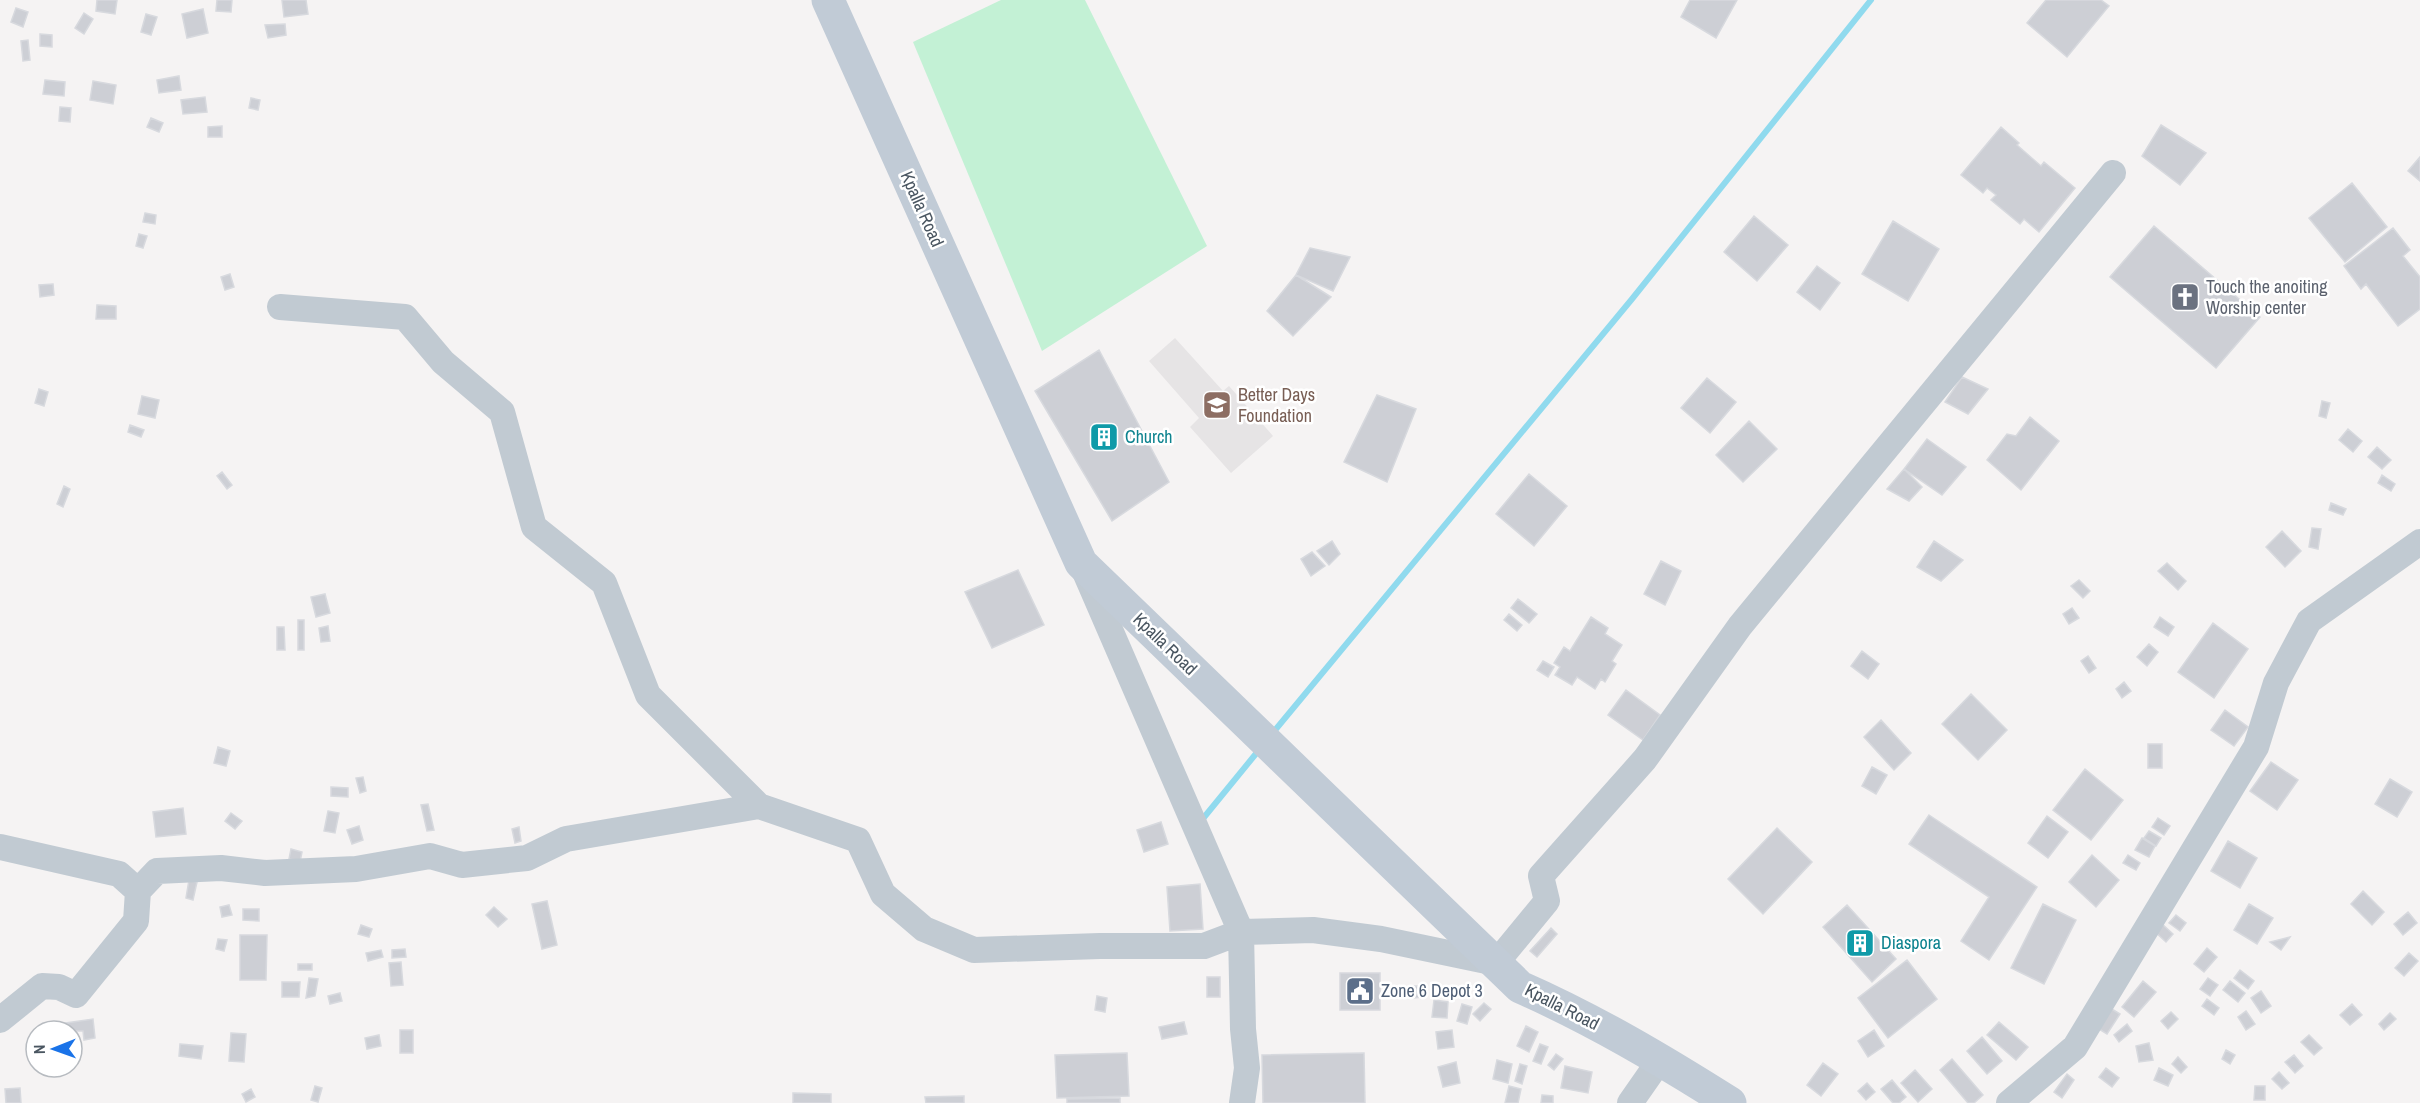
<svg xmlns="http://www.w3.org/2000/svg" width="2420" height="1103" font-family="'Archivo Narrow',sans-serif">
  <rect width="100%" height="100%" fill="#f5f3f3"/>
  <path fill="#e6e4e5" d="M1175 338 1223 391 1229 386 1273 436 1231 473 1190 427 1199 418 1149 361Z"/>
  <path fill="#c3f1d5" d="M1001 0H1085L1207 246 1042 351 913 42Z"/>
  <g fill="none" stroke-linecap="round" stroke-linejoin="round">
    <path stroke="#90daee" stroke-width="6" d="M1271 735 1632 299 1871 0
      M1201 821 1259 750"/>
  </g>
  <path fill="#cdcfd5" stroke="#d7d9de" stroke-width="1.5" d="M97 0H117L115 14 96 11Z
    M217 0H232L231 12 216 11Z
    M282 0H306L308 14 284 17Z
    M1690 0H1737L1716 38 1681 17Z
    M2046 0H2101L2109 6 2067 57 2027 23Z
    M16 8 28 12 23 27 11 22Z
    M203 9 208 33 187 38 182 14Z
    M84 13 93 19 84 34 75 28Z
    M146 14 157 17 151 35 141 32Z
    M285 24 286 35 268 38 265 25Z
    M40 34 52 35V47L40 46Z
    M28 40 30 60 23 61 21 41Z
    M179 76 181 90 159 93 157 80Z
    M45 80 65 82 64 96 43 94Z
    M93 81 116 85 113 104 90 100Z
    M205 97 207 112 183 114 181 100Z
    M251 98 260 100 258 110 249 108Z
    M60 107 71 108 70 122 59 121Z
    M151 118 163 123 159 132 147 127Z
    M2161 125 2206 153 2180 185 2142 156Z
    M222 126V137H208V127Z
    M2001 127 2019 143 2017 145 2041 166 2044 162 2075 188 2039 232 2024 219 2020 224 1991 200 1996 195 1987 188 1983 193 1961 175Z
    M2420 157V181L2408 171Z
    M2352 183 2387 227 2345 262 2309 218Z
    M145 213 156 215 155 224 143 222Z
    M1754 216 1788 245 1757 281 1724 252Z
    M1893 221 1939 249 1908 301 1862 274Z
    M2154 226 2260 317 2216 368 2110 277Z
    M2393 228 2410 250 2403 256 2420 277V309L2398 326 2366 284 2361 289 2344 266Z
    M139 234 147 236 143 248 136 246Z
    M1310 248 1350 257 1333 291 1296 275Z
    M1817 266 1840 283 1820 310 1797 292Z
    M230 274 234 287 225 290 221 277Z
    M1296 275 1331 297 1293 336 1267 311Z
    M53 284 54 295 40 297 39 285Z
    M97 305 116 306V319H96Z
    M1099 350 1169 482 1112 521 1035 391Z
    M1962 377 1988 389 1968 414 1945 402Z
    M1707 378 1736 402 1710 433 1681 408Z
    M39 389 48 392 44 406 35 403Z
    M1377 395 1416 409 1387 482 1344 462Z
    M142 396 159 400 155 418 138 414Z
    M2322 401 2330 403 2326 418 2319 416Z
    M2030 417 2059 441 2021 490 1987 460 2007 434 2016 436Z
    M1749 421 1777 449 1743 482 1716 455Z
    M130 425 144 430 141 437 128 432Z
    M2348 429 2362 441 2353 452 2339 440Z
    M1927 439 1966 467 1942 495 1904 469Z
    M2377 447 2391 460 2382 469 2368 457Z
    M1904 469 1922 487 1909 501 1887 489Z
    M222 472 232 485 227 489 217 476Z
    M1529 474 1567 506 1534 546 1496 514Z
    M2382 475 2395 484 2391 491 2378 483Z
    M64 486 70 489 63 507 57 504Z
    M2331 503 2346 509 2343 515 2329 510Z
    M2312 528 2321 529 2318 549 2309 547Z
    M2282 531 2301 551 2285 567 2266 547Z
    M1332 541 1340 554 1329 565 1317 551Z
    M1934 541 1963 560 1941 581 1917 567Z
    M1312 552 1325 566 1311 576 1301 559Z
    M1661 561 1681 571 1665 605 1644 594Z
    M2167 563 2186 581 2178 590 2158 571Z
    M1018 570 1044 625 992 648 965 592Z
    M2079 580 2090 591 2083 598 2071 586Z
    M325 594 330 613 316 617 311 597Z
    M1518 599 1537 614 1529 623 1511 608Z
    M2072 608 2079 618 2069 624 2063 614Z
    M1509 614 1522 625 1517 631 1504 620Z
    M1591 617 1608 628 1605 634 1622 645 1612 661 1616 664 1605 682 1601 679 1595 689 1577 677 1572 685 1555 675 1560 667 1554 663 1564 647 1570 651Z
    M2160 617 2174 627 2168 636 2154 627Z
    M298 620H304V650H298Z
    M2213 623 2248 649 2214 698 2178 672Z
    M328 626 330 641 321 642 319 628Z
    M277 627H284L285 650H277Z
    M2149 644 2158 652 2147 666 2137 657Z
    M1862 651 1879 664 1868 679 1851 666Z
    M2088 656 2096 668 2089 673 2081 661Z
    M1543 661 1554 667 1548 677 1537 670Z
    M2124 682 2131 691 2122 698 2116 689Z
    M1626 690 1660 715 1643 740 1608 715Z
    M1971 694 2007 730 1978 760 1942 724Z
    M2225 710 2248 727 2234 746 2211 730Z
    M1881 720 1911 753 1894 770 1864 737Z
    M2148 744H2162V768H2148Z
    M218 747 230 751 226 766 214 763Z
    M2271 762 2298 780 2277 810 2250 791Z
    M1872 767 1887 775 1876 794 1862 786Z
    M2085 769 2123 800 2091 840 2053 810Z
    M363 777 366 791 360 793 356 778Z
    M2390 779 2412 792 2397 817 2375 804Z
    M331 787 348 788V797L331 796Z
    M428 804 434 830 427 831 421 805Z
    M183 808 186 834 156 837 153 812Z
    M328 811 339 813 335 833 324 831Z
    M231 813 242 821 235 829 225 821Z
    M1929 815 2037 887 1989 960 1961 941 1989 897 1909 844Z
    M2047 816 2068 832 2048 858 2028 843Z
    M2158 818 2170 826 2164 835 2152 827Z
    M1161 822 1168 844 1144 852 1137 830Z
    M359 826 363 840 352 844 347 830Z
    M519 827 521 841 515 843 512 829Z
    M1777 828 1812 862 1763 914 1728 879Z
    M2149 831 2161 838 2156 846 2144 838Z
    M2142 838 2155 846 2149 857 2135 850Z
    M2228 841 2257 858 2240 888 2211 871Z
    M291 849 302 852 300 862 289 859Z
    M2092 855 2119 880 2096 907 2069 882Z
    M2128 855 2140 863 2136 870 2123 863Z
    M189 880 197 882 193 900 186 898Z
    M1200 884 1203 929 1170 931 1167 887Z
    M2363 891 2384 912 2372 925 2351 904Z
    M547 901 557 945 542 949 532 904Z
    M2043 904 2076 920 2044 984 2011 968Z
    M2249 904 2273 918 2257 944 2234 930Z
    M229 905 232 915 222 917 220 907Z
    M1847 905 1896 959 1872 982 1823 927Z
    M494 907 507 919 498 927 486 915Z
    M243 909H259V921L243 920Z
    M2408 912 2417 923 2403 935 2394 924Z
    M2176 915 2186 923 2180 931 2169 923Z
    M2161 923 2173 934 2166 942 2154 931Z
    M361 925 372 929 369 937 358 934Z
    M1551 928 1557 934 1537 957 1530 951Z
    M240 935H267L266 980H240Z
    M2290 937 2281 950 2270 942Z
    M218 939 227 940 224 951 216 949Z
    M2207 948 2217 957 2204 972 2194 964Z
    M405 949 406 957 392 958V950Z
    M381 950 383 957 368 961 366 953Z
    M2409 953 2418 961 2404 976 2395 968Z
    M1907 960 1937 999 1888 1038 1858 998Z
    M401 962 403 985 391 986 389 963Z
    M298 964H312V970H298Z
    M2240 970 2254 981 2248 989 2234 978Z
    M1340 973H1380V1010H1340Z
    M1207 977H1220V997H1207Z
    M309 978 318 979 315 996 306 998Z
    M2208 978 2218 985 2210 996 2200 989Z
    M2143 981 2156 992 2134 1017 2122 1007Z
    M2230 981 2245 993 2238 1002 2223 990Z
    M282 982H300L299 997H282Z
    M1413 986H1423V997L1413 998Z
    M2261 991 2271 1006 2261 1013 2251 998Z
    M340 993 342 1001 330 1004 328 996Z
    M1097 996 1107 998 1105 1012 1095 1010Z
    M2207 999 2219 1008 2214 1015 2202 1006Z
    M1434 1000 1448 1002 1447 1018 1432 1017Z
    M1484 1003 1491 1009 1480 1021 1473 1014Z
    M1462 1004 1472 1007 1467 1024 1457 1021Z
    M2352 1004 2362 1015 2350 1025 2340 1015Z
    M2107 1006 2120 1014 2107 1034 2094 1026Z
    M2246 1011 2255 1024 2246 1030 2238 1017Z
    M2171 1012 2178 1019 2168 1029 2161 1021Z
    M2390 1013 2396 1019 2384 1030 2379 1024Z
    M93 1019 95 1038 84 1040 83 1031H67L66 1023Z
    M1184 1022 1187 1034 1162 1039 1159 1027Z
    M1999 1022 2028 1047 2016 1060 1987 1035Z
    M2127 1024 2132 1031 2119 1042 2114 1035Z
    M1526 1026 1538 1032 1529 1052 1517 1046Z
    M400 1030H413V1053H400Z
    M1452 1030 1454 1047 1438 1049 1436 1032Z
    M1874 1030 1884 1046 1868 1057 1858 1041Z
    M231 1033 246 1034 244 1062 229 1061Z
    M379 1035 381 1046 367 1049 365 1038Z
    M2309 1035 2322 1048 2314 1055 2301 1042Z
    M1982 1037 2002 1061 1987 1074 1967 1051Z
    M2149 1043 2153 1060 2139 1062 2136 1046Z
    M180 1044 203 1046 201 1059 179 1056Z
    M1540 1044 1548 1047 1541 1064 1533 1061Z
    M2226 1050 2235 1055 2230 1064 2222 1059Z
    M1127 1053 1129 1096 1057 1098 1055 1055Z
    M1364 1053 1365 1103H1263L1262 1055Z
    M1556 1054 1563 1059 1554 1070 1548 1065Z
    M2294 1055 2303 1066 2295 1073 2285 1062Z
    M2178 1057 2187 1067 2181 1073 2172 1064Z
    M1952 1059 1983 1095 1974 1103H1968L1940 1070Z
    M1497 1060 1512 1064 1508 1083 1493 1079Z
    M1456 1062 1460 1083 1443 1087 1438 1067Z
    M1823 1063 1838 1074 1821 1096 1807 1085Z
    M1520 1064 1527 1066 1522 1084 1515 1081Z
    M1565 1066 1592 1072 1588 1093 1561 1088Z
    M2106 1068 2119 1078 2112 1087 2099 1077Z
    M2159 1068 2173 1075 2168 1086 2154 1080Z
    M1915 1070 1932 1089 1918 1102 1901 1083Z
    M2279 1072 2289 1083 2282 1089 2272 1079Z
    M2067 1074 2074 1080 2062 1098 2054 1092Z
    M1892 1080 1906 1097 1899 1103H1893L1881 1089Z
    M1867 1083 1875 1092 1866 1100 1858 1091Z
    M315 1086 322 1088 318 1102 311 1100Z
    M1509 1086 1521 1089 1518 1103H1505Z
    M2255 1086H2265V1100H2254Z
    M20 1088 21 1103H6L5 1089Z
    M251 1089 255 1097 246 1102 242 1094Z
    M793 1093 831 1094V1103H793Z
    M1542 1095 1553 1096V1103H1541Z
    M964 1096V1103H926L925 1097Z
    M1120 1098V1103H1067V1099Z"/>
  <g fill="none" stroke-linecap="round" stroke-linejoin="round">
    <path stroke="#c1cad2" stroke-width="26" d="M1085 572 1241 932 1243 1029 1247 1068 1242 1103
      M759 806 858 840 883 894 924 929 974 950 1100 946H1204L1241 932 1313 930 1381 939 1496 963 1547 901 1541 876 1645 759 1740 626 2113 173
      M0 847 119 874 138 891
      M0 1020 42 986 59 987 76 995 136 921 138 891 157 871 221 868 265 873 356 869 430 856 462 865 527 858 566 839 759 806 648 695 604 583 534 527 502 412 443 362 405 317 280 307
      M1630 1103 1660 1060
      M2009 1103 2075 1047 2256 747 2276 683 2309 621 2420 542"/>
    <path stroke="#c1cbd6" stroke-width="33" d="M828 0 1081 563 1520 987C1593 1019 1662 1060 1730 1103"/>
  </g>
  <defs>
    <g id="church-square" transform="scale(1.5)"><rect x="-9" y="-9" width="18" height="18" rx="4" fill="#6b7280" stroke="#fff"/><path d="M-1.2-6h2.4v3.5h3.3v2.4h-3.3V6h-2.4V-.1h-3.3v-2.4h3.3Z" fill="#fff"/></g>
    <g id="school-square" transform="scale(1.5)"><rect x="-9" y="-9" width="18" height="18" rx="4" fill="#8d6e63" stroke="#fff"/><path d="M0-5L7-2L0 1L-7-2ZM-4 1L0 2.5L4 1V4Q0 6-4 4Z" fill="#fff"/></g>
    <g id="building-square" transform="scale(1.5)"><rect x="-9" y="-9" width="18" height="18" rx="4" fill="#0f9aa8" stroke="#fff"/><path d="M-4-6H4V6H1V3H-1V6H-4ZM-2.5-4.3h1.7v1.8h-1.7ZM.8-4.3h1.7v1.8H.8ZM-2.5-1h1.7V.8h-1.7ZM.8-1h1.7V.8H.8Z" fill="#fff"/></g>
    <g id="civic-square" transform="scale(1.5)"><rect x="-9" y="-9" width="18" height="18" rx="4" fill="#5c6f8a" stroke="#fff"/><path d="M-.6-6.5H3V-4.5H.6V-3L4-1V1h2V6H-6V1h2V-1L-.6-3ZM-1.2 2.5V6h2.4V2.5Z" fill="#fff"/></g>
  </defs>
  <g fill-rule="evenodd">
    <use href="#church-square" x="2185" y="297"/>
    <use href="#school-square" x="1217" y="405"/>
    <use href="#building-square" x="1104" y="437"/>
    <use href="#building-square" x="1860" y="943"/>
    <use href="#civic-square" x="1360" y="991"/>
  </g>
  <g text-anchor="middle" stroke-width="5" stroke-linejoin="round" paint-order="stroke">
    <g font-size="18" fill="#4a5661" stroke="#fff">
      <text transform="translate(922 209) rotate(66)" y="6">Kpalla Road</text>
      <text transform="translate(1165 644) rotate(44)" y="6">Kpalla Road</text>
      <text transform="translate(1562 1007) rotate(27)" y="6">Kpalla Road</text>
    </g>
    <g font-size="18" fill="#5b616d" stroke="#fff" text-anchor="start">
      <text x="2206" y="293">Touch the anoiting<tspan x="2206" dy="21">Worship center</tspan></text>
    </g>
    <g font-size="18" fill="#785e54" stroke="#fff" text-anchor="start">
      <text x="1238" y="401">Better Days<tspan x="1238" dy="21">Foundation</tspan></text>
    </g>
    <g font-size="18" fill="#0d838f" stroke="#fff" text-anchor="start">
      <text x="1125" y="443">Church</text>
      <text x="1881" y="949">Diaspora</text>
    </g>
    <g font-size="18" fill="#4e5e75" stroke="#fff" text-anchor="start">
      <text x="1381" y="997">Zone 6 Depot 3</text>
    </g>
  </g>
  <g transform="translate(54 1049) rotate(269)"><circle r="28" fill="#ffffff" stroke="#b7bbc0" stroke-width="1.5"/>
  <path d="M0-4.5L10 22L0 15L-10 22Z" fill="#1a73e8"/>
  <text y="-9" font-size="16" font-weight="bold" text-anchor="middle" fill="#4a5661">N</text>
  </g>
</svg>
